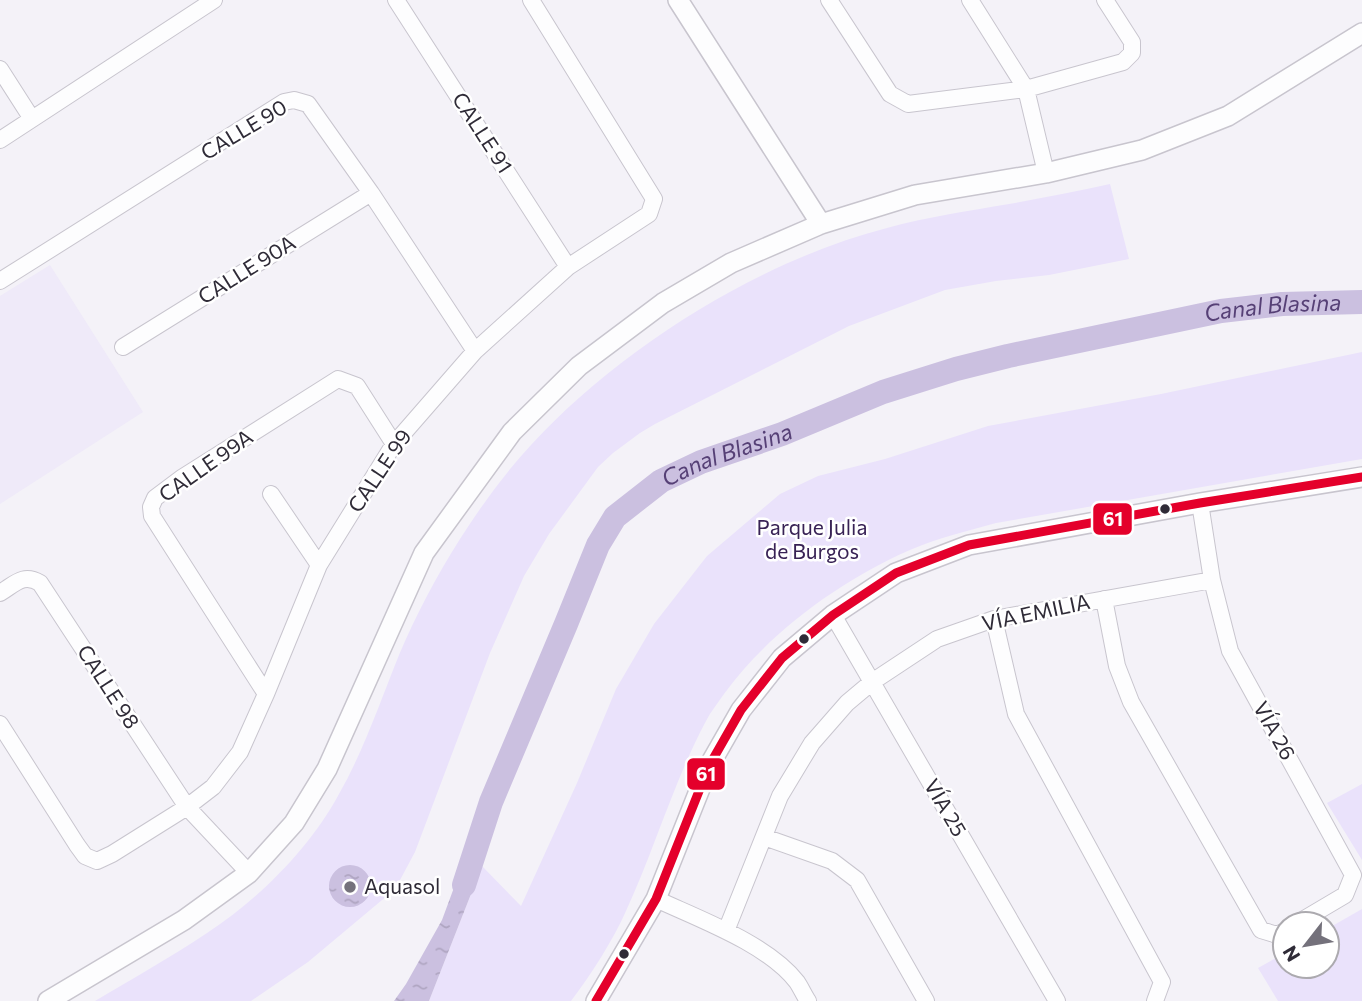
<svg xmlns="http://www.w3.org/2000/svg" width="1362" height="1001" font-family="Commissioner,sans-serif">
  <defs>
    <pattern id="water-ripples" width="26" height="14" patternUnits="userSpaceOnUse" patternTransform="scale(1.75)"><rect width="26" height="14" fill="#cbc0e0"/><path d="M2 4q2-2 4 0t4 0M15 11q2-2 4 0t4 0" fill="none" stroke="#afa5c1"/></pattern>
  </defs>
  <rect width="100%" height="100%" fill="#f4f2f8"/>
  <path fill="#efeaf9" d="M50 265 143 412 0 504V296Z"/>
  <path fill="#eae2fb" d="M1110 184 1129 259 1049 275 996 281 945 290 849 326 655 424 640 433 613 453 598 467 549 534 524 576 490 653 415 852 400 880 388 895 308 962 251 1001H95C132 979 171 957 207 933 258 900 310 848 339 794 364 750 380 702 399 655 416 615 437 575 460 539 481 506 505 473 531 445 620 348 759 261 887 228 927 217 968 211 1009 204 1043 198 1077 191 1110 184Z
    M1362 352V459L996 523C967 531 938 538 910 550 841 580 768 633 724 694 718 703 711 711 706 721 674 781 655 848 626 911 613 940 591 975 571 1001H429L482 866 521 906 577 783 616 689 654 624 707 556 780 494 818 476 885 459 988 426 1161 394Z
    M1362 784V860L1327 803Z
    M1362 909V1001H1278L1258 968 1285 953V966H1327V929Z"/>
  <path fill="url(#water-ripples)" d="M469 847 482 866 429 1001H394L406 984 442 920Z
    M329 886a21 21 0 1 1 42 0a21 21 0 1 1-42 0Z"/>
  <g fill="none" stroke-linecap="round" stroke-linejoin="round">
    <path stroke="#cbc0e0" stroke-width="24" id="s1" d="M464 885 491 802 566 624 598 545 615 517 661 481 701 462 782 434 883 392 956 369 1008 356 1221 311 1282 304 1362 302"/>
    <g stroke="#c8c5ce" stroke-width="18">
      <path id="minor" d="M396 0 568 267
        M829 0 890 94 908 104 1026 89 1123 62 1132 53V42L1105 0
        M970 0 1026 89 1046 173
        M0 69 32 119
        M0 140 214 0
        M0 281 284 102 294 100 308 104 371 193 475 351
        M123 347 371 193
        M271 494 319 565
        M1200 503 1212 580 1230 651 1353 875 1345 895 1296 924
        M0 593C15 584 23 573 40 583L187 807 249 873
        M1104 599 1117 666 1131 702 1261 930 1277 935 1285 931
        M833 615 1057 1001
        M994 619 1016 714 1162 982 1155 1001
        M266 694 152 516 151 507 155 498 183 477 338 379 357 386 394 444
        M0 724 77 845 85 856 97 861 112 854 187 807 213 787 240 752 266 694 319 565 394 444 475 351 568 267 649 214 654 199 531 0
        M764 837 832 861 857 880 926 1001
        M656 899C699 919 768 944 797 982 801 988 804 995 808 1001
        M726 931 780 796 812 743 847 703 872 682 937 639 994 619 1212 580"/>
    </g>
    <g stroke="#c8c5ce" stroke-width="22">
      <path id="tertiary" d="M678 0 821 224
        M48 1001 184 920 249 873 294 823 327 769 424 553 512 432 579 366 663 303 731 263 821 224 915 195 1046 173 1142 150 1228 116 1362 33
        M596 1001 656 899 709 766 741 710 782 658 833 615 896 573 969 545 1200 503 1362 477"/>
    </g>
    <use href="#minor" stroke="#fdfdfe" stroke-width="16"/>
    <use href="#tertiary" stroke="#fdfdfe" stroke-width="19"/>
    <g stroke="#fff" stroke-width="14">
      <path id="bus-1" d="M596 1001 656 899 709 766 741 710 782 658 833 615 896 573 969 545 1200 503 1362 477"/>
    </g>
    <use href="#bus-1" stroke="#e4002b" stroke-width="9"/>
  </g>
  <g fill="#2f2b37" stroke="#fff" stroke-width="2.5">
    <circle cx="1165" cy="509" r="6"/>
    <circle cx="804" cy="639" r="6"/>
    <circle cx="624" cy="954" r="6"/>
  </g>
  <circle fill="#74717b" stroke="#fff" stroke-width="2.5" cx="350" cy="887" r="7"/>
  <g text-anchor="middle" stroke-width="5" stroke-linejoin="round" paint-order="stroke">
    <g font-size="21" fill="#2f2b37" stroke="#fff">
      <text transform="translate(244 130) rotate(-31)" y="7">CALLE 90</text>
      <text transform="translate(482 133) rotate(57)" y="7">CALLE 91</text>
      <text transform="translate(247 270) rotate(-32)" y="7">CALLE 90A</text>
      <text transform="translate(206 466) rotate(-35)" y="7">CALLE 99A</text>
      <text transform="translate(380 471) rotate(-56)" y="7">CALLE 99</text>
      <text transform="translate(1036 613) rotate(-12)" y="7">VÍA EMILIA</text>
      <text transform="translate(108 687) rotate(57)" y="7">CALLE 98</text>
      <text transform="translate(1274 731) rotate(61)" y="7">VÍA 26</text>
      <text transform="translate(945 808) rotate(60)" y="7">VÍA 25</text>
    </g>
    <g font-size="21" fill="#382255" stroke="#fff">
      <text x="812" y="535">Parque Julia<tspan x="812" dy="24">de Burgos</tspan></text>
    </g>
    <g font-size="21" fill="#2f2b37" stroke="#fff" text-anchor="start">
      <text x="364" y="894">Aquasol</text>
    </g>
    <g font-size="23" font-style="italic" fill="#564076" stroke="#fff">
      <text dy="8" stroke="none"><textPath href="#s1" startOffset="1096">Canal Blasina</textPath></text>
      <text dy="8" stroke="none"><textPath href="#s1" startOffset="528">Canal Blasina</textPath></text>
    </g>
  </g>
  <g stroke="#fff" stroke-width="2.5">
    <rect x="1092" y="502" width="41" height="34" rx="7" fill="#e4002b"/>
    <rect x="686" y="757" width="40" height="34" rx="7" fill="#e4002b"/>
  </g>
  <g font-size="19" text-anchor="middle" font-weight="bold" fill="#fff">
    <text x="1113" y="526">61</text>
    <text x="706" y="781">61</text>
  </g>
  <g transform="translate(1306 945) rotate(239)"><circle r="33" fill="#ffffff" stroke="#acaaaf" stroke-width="2"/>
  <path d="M0-5L12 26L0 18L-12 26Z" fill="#74717b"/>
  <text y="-10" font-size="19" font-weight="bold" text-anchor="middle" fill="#2f2b37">N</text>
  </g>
</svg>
